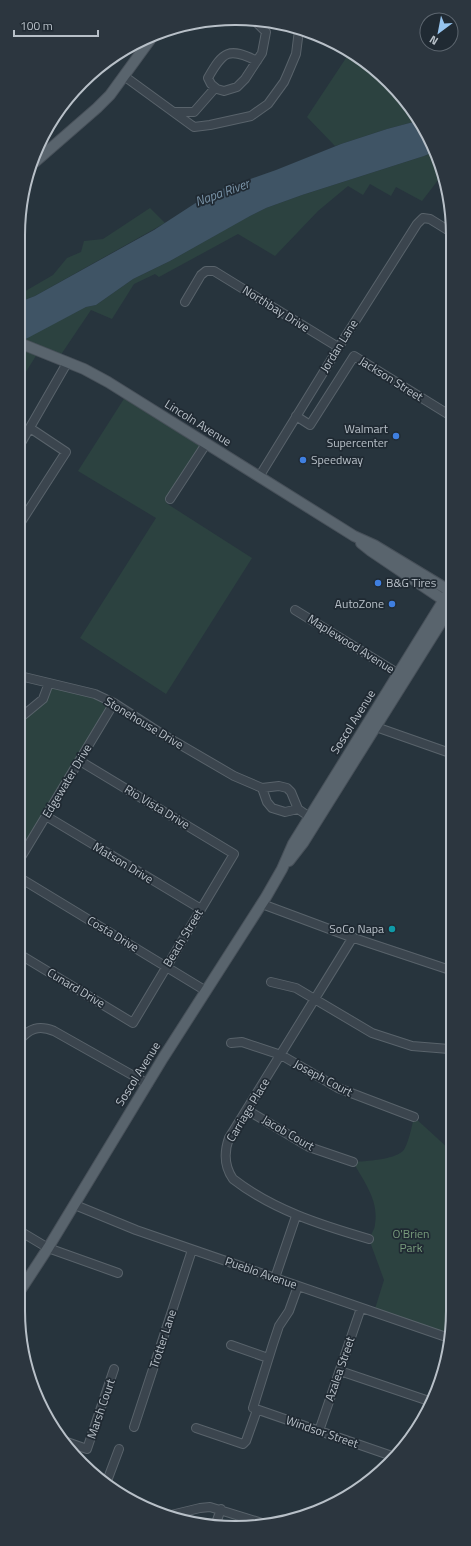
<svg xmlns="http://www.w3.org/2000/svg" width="471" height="1546" font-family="'Titillium Web',sans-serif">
  <rect width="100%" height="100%" fill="#27343d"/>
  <path fill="#2c4240" d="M350 52 399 92 417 121 387 129 335 146 307 117Z
    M436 151 442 175 422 201 396 187 391 196 370 184 363 195 348 186 318 211 275 256 238 234 159 277 155 274 134 284 112 319 91 310 58 359 39 351 24 375 22 376V341L27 337 86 307 96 305 133 279 170 261 244 219 266 208 302 195 424 156Z
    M150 208 165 223 35 296 22 301V293L53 275 67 258 81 252 84 241 103 239Z
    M127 394 206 444 170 499 166 503 252 558 166 694 80 638 156 518 78 471Z
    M49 683 114 703 20 859V718L43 699Z
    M414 1117 449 1149V1338L374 1312 384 1280 369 1239C371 1234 375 1229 375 1224 379 1200 364 1182 353 1162 366 1161 393 1160 403 1151 408 1145 412 1126 414 1117Z"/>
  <path fill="#3f5465" d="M417 121 436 151 424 156 302 195 266 208 250 216 170 261 133 279 96 305 86 307 22 341V301L35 296 154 230 211 193 276 170 341 144 387 129Z"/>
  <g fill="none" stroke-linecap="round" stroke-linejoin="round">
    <g stroke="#59636b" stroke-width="10">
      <path id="minor" d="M256 22 266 32 262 53 245 79 237 87 224 91 217 89 211 84 208 78C223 51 229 47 257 61
        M124 76 194 127 210 125 251 116 268 104 284 82 288 73 296 54 299 30
        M174 112H194L215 88
        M185 302 201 275 206 271H214L338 347
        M296 416 310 425 354 356 451 416
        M21 443 67 363
        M259 477 342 342 417 224 423 218 430 219 451 232
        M170 499 206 444
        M21 522 66 452 30 428
        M295 610 402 676
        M20 676 95 694 114 703 162 734 234 776 262 788 279 786 287 788 291 792 298 809 314 820
        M20 718 43 699 49 683
        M371 724 376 727 450 753
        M262 788 267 802 272 808 285 812 298 809
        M46 816 201 909
        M20 859 114 703
        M20 878 206 991
        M262 904 348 936 450 970
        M353 937 229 1138C224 1152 224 1166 233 1179 273 1210 321 1225 369 1239
        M19 954 133 1023 234 854 80 761
        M271 982 296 988 372 1033 412 1046 449 1049
        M19 1041C29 1028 39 1025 54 1031L148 1084
        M231 1043 242 1042 281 1055 338 1088 414 1117
        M247 1110 309 1147 353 1162
        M75 1205 136 1230 449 1338
        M18 1230 48 1248 118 1273
        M275 1278 296 1216
        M298 1286 289 1311 279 1326 273 1344 253 1408 392 1456
        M231 1345 268 1358
        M340 1371 429 1401
        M134 1427 192 1250
        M196 1428 243 1444 246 1441 257 1410
        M319 1431 361 1308
        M64 1441 87 1449 114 1369
        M107 1481 119 1449
        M171 1515 200 1508 210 1507 262 1523
        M215 1526 221 1509"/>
    </g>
    <g stroke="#48515a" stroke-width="12">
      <path id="major" d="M35 162 97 108 110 95 150 40
        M22 344 84 369 108 382 354 536 374 545 450 591
        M361 543 371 551 448 603
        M289 861 303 843 450 608
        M18 1294 48 1248 163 1058 266 897 282 869 293 844 450 590"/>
    </g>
    <use href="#minor" stroke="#3b454e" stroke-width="8"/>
    <use href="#major" stroke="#59646d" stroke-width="10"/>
  </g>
  <g fill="#3f7fe0" stroke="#202a33" stroke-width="1.5">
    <circle cx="396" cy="436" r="4"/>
    <circle cx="303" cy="460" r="4"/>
    <circle cx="378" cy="583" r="4"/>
    <circle cx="392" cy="604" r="4"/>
  </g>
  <circle fill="#0f9aa8" stroke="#202a33" stroke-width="1.5" cx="392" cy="929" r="4"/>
  <g text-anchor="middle" stroke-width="3.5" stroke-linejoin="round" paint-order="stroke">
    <g font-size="12" fill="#b8c0c8" stroke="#202a33">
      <text transform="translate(276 309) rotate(32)" y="4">Northbay Drive</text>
      <text transform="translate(339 346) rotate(-58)" y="4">Jordan Lane</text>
      <text transform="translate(391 379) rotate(32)" y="4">Jackson Street</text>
      <text transform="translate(198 423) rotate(32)" y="4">Lincoln Avenue</text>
      <text transform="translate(351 644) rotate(32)" y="4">Maplewood Avenue</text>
      <text transform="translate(353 722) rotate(-58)" y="4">Soscol Avenue</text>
      <text transform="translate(144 723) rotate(31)" y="4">Stonehouse Drive</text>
      <text transform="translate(67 781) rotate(-59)" y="4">Edgewater Drive</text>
      <text transform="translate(157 807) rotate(31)" y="4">Rio Vista Drive</text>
      <text transform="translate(123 863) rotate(31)" y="4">Matson Drive</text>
      <text transform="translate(113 934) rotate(31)" y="4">Costa Drive</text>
      <text transform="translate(183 938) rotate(-59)" y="4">Beach Street</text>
      <text transform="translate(76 988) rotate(31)" y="4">Cunard Drive</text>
      <text transform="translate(138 1074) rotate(-58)" y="4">Soscol Avenue</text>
      <text transform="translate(323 1078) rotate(28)" y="4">Joseph Court</text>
      <text transform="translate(248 1110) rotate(-59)" y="4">Carriage Place</text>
      <text transform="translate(288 1133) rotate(30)" y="4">Jacob Court</text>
      <text transform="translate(261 1273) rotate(19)" y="4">Pueblo Avenue</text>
      <text transform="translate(163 1339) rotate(-72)" y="4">Trotter Lane</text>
      <text transform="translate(340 1369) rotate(-71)" y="4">Azalea Street</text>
      <text transform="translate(101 1409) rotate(-71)" y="4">Marsh Court</text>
      <text transform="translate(322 1432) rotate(19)" y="4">Windsor Street</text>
    </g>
    <g font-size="12" fill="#b8c0c8" stroke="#202a33" text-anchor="end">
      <text x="388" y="433">Walmart<tspan x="388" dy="14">Supercenter</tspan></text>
      <text x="311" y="464" text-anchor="start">Speedway</text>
      <text x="386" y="587" text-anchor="start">B&amp;G Tires</text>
      <text x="384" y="608">AutoZone</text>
      <text x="384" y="933">SoCo Napa</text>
    </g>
    <g font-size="12" fill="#789c7c" stroke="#202a33">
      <text x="411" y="1238">O'Brien<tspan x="411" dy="14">Park</tspan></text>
    </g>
    <g font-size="13" font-style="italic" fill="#7b95a9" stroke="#202a33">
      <text transform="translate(222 192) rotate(-20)" y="5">Napa River</text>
    </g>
  </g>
  <path d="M0 0H471V1546H0ZM235 25H236A210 210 0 0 1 446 235V1311A210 210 0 0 1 236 1521H235A210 210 0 0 1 25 1311V235A210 210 0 0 1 235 25Z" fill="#2c363f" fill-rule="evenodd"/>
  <path fill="none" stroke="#b8c0c8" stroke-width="2" d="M235 25H236A210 210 0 0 1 446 235V1311A210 210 0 0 1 236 1521H235A210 210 0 0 1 25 1311V235A210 210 0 0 1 235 25Z"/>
  <g transform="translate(439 32) rotate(212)"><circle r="19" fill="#202a33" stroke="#5d666f"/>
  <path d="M0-3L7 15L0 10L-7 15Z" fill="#96c4ee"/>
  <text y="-6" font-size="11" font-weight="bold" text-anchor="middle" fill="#b8c0c8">N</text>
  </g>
  <path d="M14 30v6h84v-6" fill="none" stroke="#b8c0c8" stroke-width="2"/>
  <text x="20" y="30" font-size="12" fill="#b8c0c8" stroke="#202a33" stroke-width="3" paint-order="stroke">100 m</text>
</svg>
